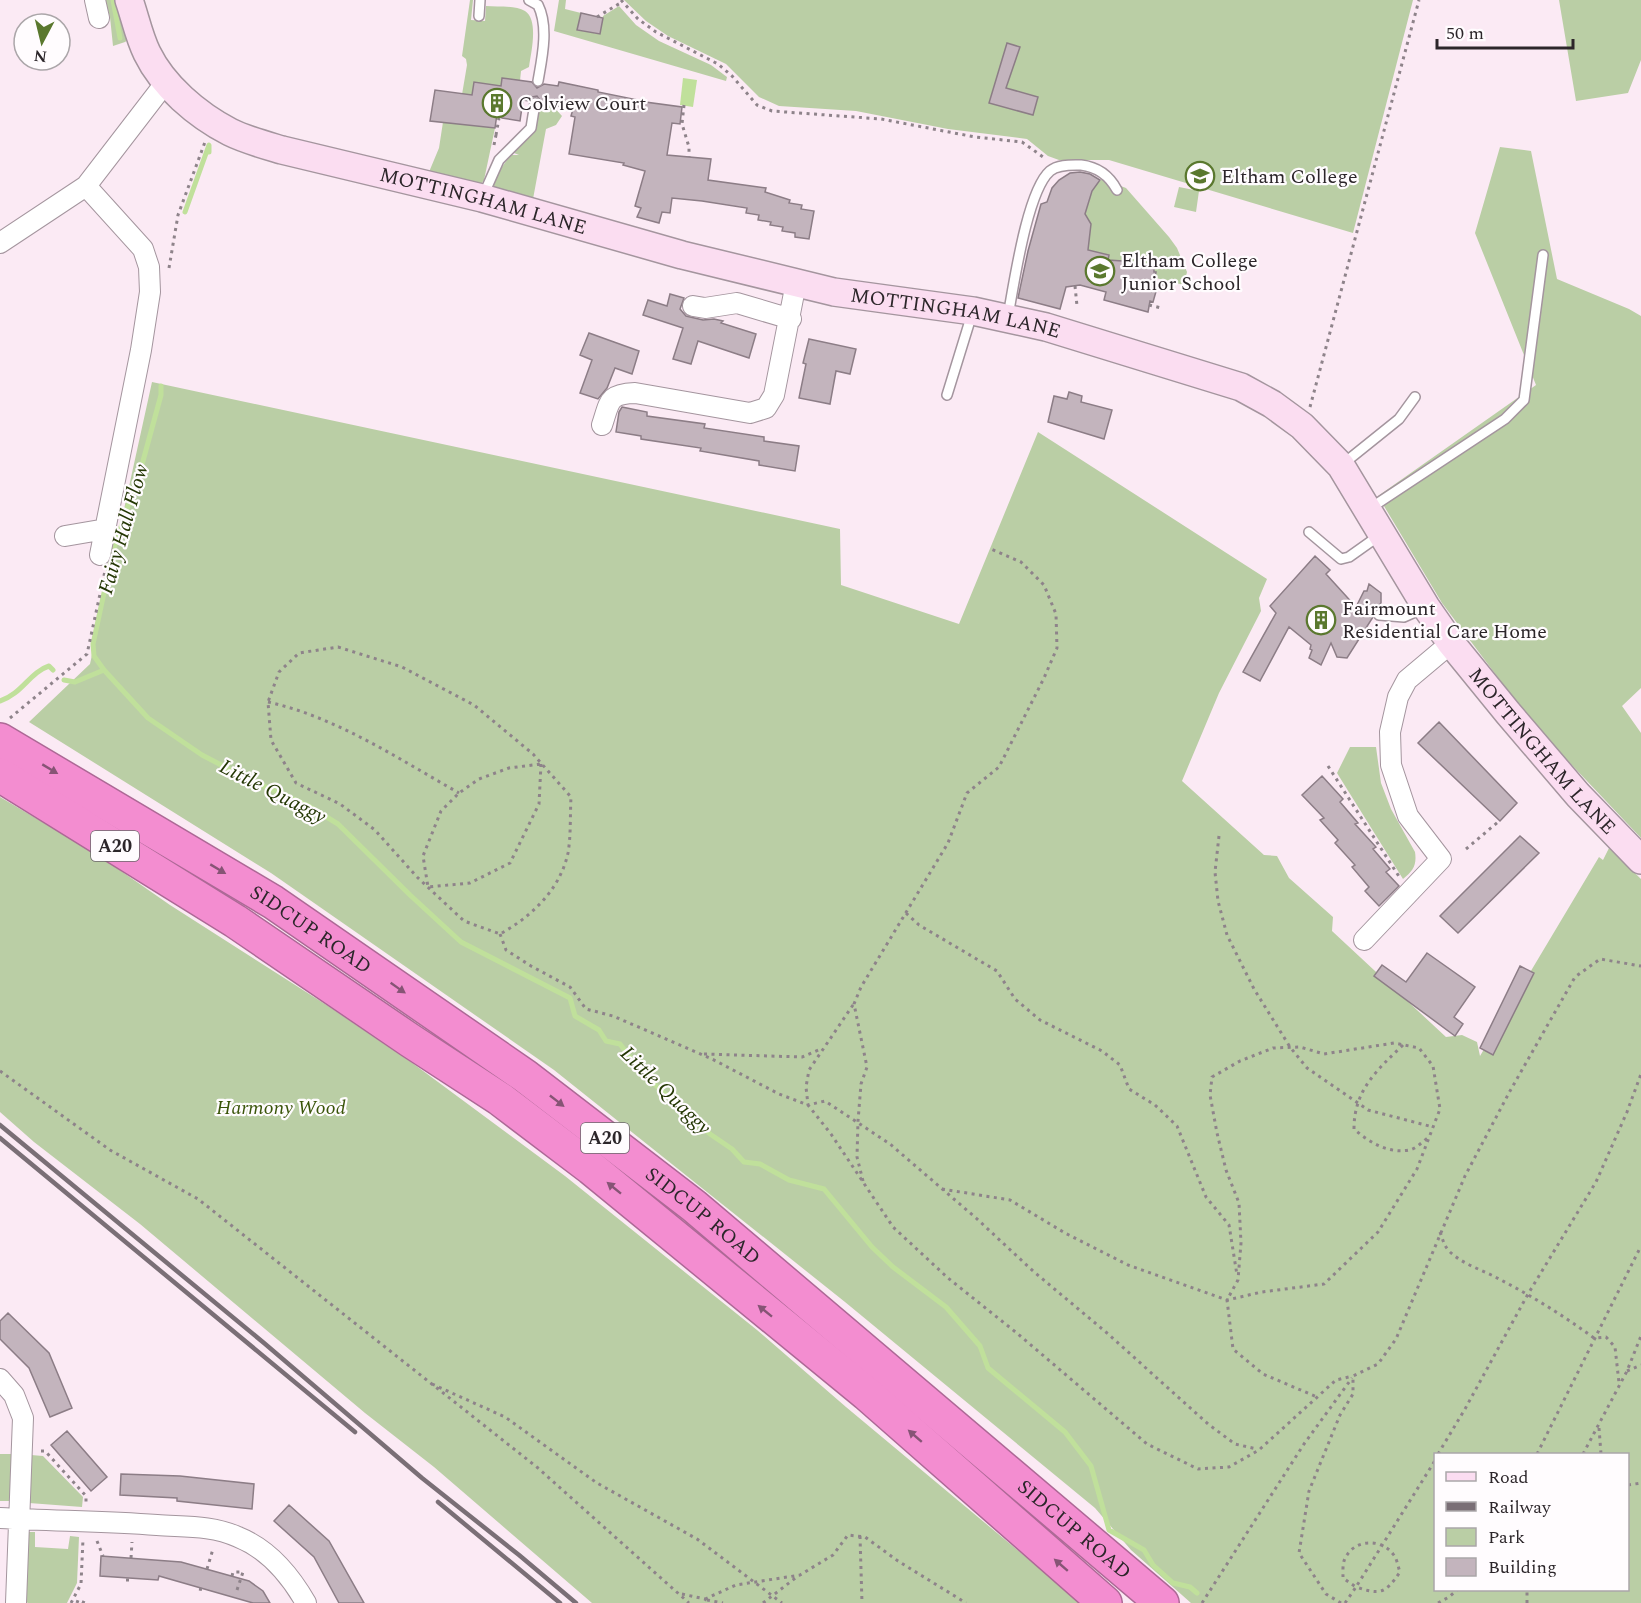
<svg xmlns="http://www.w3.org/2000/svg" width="1641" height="1603" font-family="Spectral,serif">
  <rect width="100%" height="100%" fill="#fbeaf4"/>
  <path fill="#bacea5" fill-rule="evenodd" d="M105 0H125L133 36 125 42 113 46 110 17Z
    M470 0H473L471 20 485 21 486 6C497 7 515 5 525 11 539 20 531 53 529 67L521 71 520 81 502 78 501 86 474 83 467 124 495 128 484 180 481 184 477 185 429 172 439 148 443 122 457 124 467 65 466 59 462 56Z
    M559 0H566L565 9 581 13 577 30 599 34 603 16 619 6 636 25 659 41 711 65 727 77 726 81 554 31Z
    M624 0H1413L1353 233 1109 160H1059L1048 156 1027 139 948 129 856 111 779 106 759 97 726 64 668 36 646 21Z
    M1559 0H1641V60L1628 93 1576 101Z
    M539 103 551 104 562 116 556 125 546 129 533 199 493 187C498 174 502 164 512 155H519L514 153V149L534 130Z
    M1500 147 1531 151 1557 279 1629 309 1641 316V688L1622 706 1641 733V838L1532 723 1442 603 1378 496 1536 385 1475 233Z
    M1102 179 1126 188 1169 237 1177 248 1187 272 1184 285 1156 278 1154 269 1108 261 1109 255 1083 249C1083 223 1081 197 1102 179Z
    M1179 187 1199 191 1196 212 1174 207Z
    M152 382 840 529 841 585 959 624 1038 432 1267 579 1259 598 1261 611 1219 693 1182 781 1264 855 1277 856 1289 878 1333 917 1332 931 1446 1037 1462 1035 1477 1042 1480 1056 1599 857 1603 860 1609 848 1641 879V1603H1191L1131 1550 1095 1508 845 1302 554 1070 271 873 29 722 90 664ZM1436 1454H1628V1590H1436Z
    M1350 747H1376L1381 783 1391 809 1415 852C1417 865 1413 871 1403 879L1337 773Z
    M0 797 98 855 170 905 328 1006 411 1062 565 1176 757 1330 846 1407 1081 1603H592L434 1467 365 1413 140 1224 34 1142 0 1112Z
    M0 1454H12L11 1501H0Z
    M31 1455 43 1456 83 1497 82 1507 29 1503Z
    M23 1532H35V1547L68 1549 70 1536 79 1537 77 1583 67 1603H28L20 1599Z"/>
  <path fill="#c0e09b" d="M683 78 697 80 693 107 680 105Z"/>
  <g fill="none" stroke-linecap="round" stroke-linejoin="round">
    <path stroke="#c0e09b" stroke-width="5" d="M113 0 120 38
      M185 212 209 145V152
      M104 670 94 656 93 644 113 551 143 461 161 395V386
      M64 680 75 682 104 670 148 718 202 755 248 779 307 805 338 824 410 895 461 942 570 998 575 1016 599 1030 606 1041 620 1044 642 1073 710 1134 732 1149 744 1162 760 1164 789 1180 824 1189 872 1247 893 1267 946 1307 980 1346 988 1368 1065 1432 1091 1466 1109 1530 1144 1550 1153 1565 1173 1583 1190 1587 1197 1593
      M0 701C22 694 30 672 49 666L53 670"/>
  </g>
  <path fill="#c3b4bd" stroke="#8c7d86" stroke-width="1.5" d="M581 13 603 18 600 34 577 30Z
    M1007 43 1020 47 1006 88 1038 97 1033 115 989 103Z
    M502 78 532 82 537 88 544 84 558 86 559 82 598 90V92L638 100V101L682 107 680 124 672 123 667 155 711 159 708 180 766 188 765 192 790 200 789 203 802 205 801 209 814 211 809 239 795 237V233L782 231 783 227 770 225 771 222 758 220 759 215 746 213 747 208 702 201 672 198 670 213 662 212 659 223 637 217 641 208 635 206 645 171 623 165 624 163 569 154 575 117 571 116 573 109 542 103 537 96 532 97 529 101 523 100 520 121 502 118 497 114 495 128 430 121 435 90 472 95 474 82 501 86Z
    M1080 172 1090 174 1100 180 1092 191 1085 214 1091 224 1088 250 1109 255 1108 260 1123 261 1154 269V272H1156L1154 287 1157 288 1153 302 1150 301 1148 312 1104 300 1106 292 1080 285 1066 287 1060 309 1018 298 1028 251 1041 204 1047 202 1052 188 1059 180 1070 173Z
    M670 294 684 298 680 309 686 316 703 320 714 319 723 321 721 323 756 334 749 358 698 341 691 364 673 359 683 328 643 315 648 300 667 306Z
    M589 333 639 351 632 374 615 368 607 388 598 399 580 393 592 360 580 355Z
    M809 339 856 349 850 374 836 371 830 404 799 398 806 364 803 363Z
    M1069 392 1082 396 1081 402 1112 410 1104 439 1048 422 1054 396 1067 399Z
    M622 407 647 412V416L705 424 704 428 764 437V441L799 446 795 471 759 465V461L700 451 701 448 641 439V436L616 432 619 412Z
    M1315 556 1330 570 1326 574 1356 607 1364 591H1367L1369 584 1381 593V603L1373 612V617L1347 658 1337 657 1331 643 1321 665 1309 658 1312 650 1310 649 1311 645 1289 627 1260 681 1243 672 1276 613 1270 606Z
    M1439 722 1517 803 1500 821 1418 743Z
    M1322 776 1343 799 1340 802 1358 823 1355 824 1376 847 1373 849 1390 869 1386 872 1399 886 1379 906 1365 891 1369 887 1352 867 1355 865 1335 843 1338 840 1320 820 1324 818 1302 795Z
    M1520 836 1539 853 1458 933 1440 916Z
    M1427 953 1475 987 1454 1017 1463 1024 1455 1036 1374 976 1382 965 1406 982Z
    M1520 966 1534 973 1493 1055 1480 1048Z
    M8 1313 49 1353 72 1408 50 1417 29 1368 0 1339V1321Z
    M67 1431 107 1477 91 1491 51 1445Z
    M121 1474 180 1476 254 1484 252 1509 177 1501V1498L120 1495Z
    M289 1505 329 1541 364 1603H339L314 1557 274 1521Z
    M101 1556 181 1562 249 1581 263 1591 270 1603H253L159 1576 158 1580 100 1576Z"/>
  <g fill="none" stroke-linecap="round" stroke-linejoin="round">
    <g stroke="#a4959e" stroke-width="12">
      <path id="lane" d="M529 0 538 5C549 27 542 58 538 81
        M479 16 480 0
        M483 196 499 160 531 128 535 103
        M1008 316C1014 284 1027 191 1050 171 1058 164 1072 165 1081 165 1098 167 1109 175 1117 190
        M947 395 972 314
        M1343 464 1399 419 1415 397
        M1369 509 1505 419 1524 400 1543 255
        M1309 532 1341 559 1349 557 1380 535
        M1379 615 1404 617 1424 608"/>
    </g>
    <g stroke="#a4959e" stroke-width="22">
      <path id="street" d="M95 0 99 18
        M86 186 143 249 149 267 150 292 141 350 100 555
        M0 243 86 186 166 82
        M693 306 705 308 737 303 791 319
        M602 425C610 401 608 394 635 393L750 413 766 408 774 395 796 283
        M65 536 106 529
        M1364 940 1441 859 1408 816 1391 765 1390 732 1398 697 1407 680 1451 643
        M0 1379 14 1395 23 1418 16 1603
        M0 1518C52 1521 104 1521 157 1525 184 1527 212 1525 238 1537 268 1549 290 1575 306 1603"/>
    </g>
    <g stroke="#a4959e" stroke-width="30">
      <g id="secondary">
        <path id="s1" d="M129 0C135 17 139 37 147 53 163 86 197 115 230 132 246 140 265 145 282 150L482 198 682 255 834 292 973 311 1046 327 1241 387 1272 404 1302 426 1341 466 1426 607 1451 643 1508 713 1578 795 1641 860"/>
      </g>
    </g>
    <g stroke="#ad6996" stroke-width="36">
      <g id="highway">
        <path id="s2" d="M0 740 273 902 525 1076 694 1206 1162 1603"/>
        <path d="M0 775 235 921 411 1041 500 1099 591 1168 867 1394 1105 1603"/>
      </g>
    </g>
    <path stroke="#8e838a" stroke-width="3" stroke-dasharray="3 4.5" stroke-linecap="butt" d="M621 0 638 19 656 32 718 64 732 76 757 105 772 111 881 119 975 137 1022 142 1046 159
      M597 17 622 2
      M684 105 682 124 689 147V157
      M496 135 499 118
      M494 145 496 135
      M169 268 178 215 205 142
      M1154 282 1167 286
      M1075 286 1077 306
      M1149 305 1161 308
      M1310 407 1419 0
      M338 647 402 667 474 705 533 754 571 797C570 815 571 836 568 853 560 890 531 917 500 934L464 921 417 877 375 830 340 804 296 783 271 740 268 702 279 672 299 653Z
      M268 702C336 717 399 759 459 793
      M10 718 87 654 105 571
      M541 764 539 804 510 863 470 883 428 887 423 856 441 811 459 793 479 779 509 768Z
      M1328 766 1400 878
      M1219 836 1215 872 1218 901 1227 935 1254 989 1290 1047 1307 1068 1368 1110 1433 1127
      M1466 849 1498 822
      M906 913 919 925 997 971 1015 999 1040 1020 1102 1051 1120 1065 1129 1089 1155 1105 1177 1126 1206 1197 1229 1225 1237 1275
      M500 934 506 950 531 966 570 987 586 1009 613 1016 712 1059 779 1094 808 1105 831 1134 893 1227 948 1278 1018 1334 1147 1444 1198 1469 1229 1467 1259 1450 1336 1380 1353 1376
      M853 1005 809 1070 806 1087 808 1105 825 1101 890 1144 976 1218 1033 1271 1107 1333 1208 1424 1235 1444 1257 1449
      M1403 1045C1377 1070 1354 1090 1354 1129 1369 1142 1388 1154 1409 1150 1416 1149 1423 1141 1429 1137
      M704 1054 802 1057 821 1049
      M0 1071 110 1150 198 1199 538 1468 689 1603
      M863 1181 857 1157 858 1121 861 1084 867 1067 854 1004 861 987 948 843 967 793 999 767 1044 678 1057 648 1056 614 1044 585 1021 562 991 549
      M942 1189 1010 1200 1065 1233 1128 1265 1227 1300 1262 1292 1324 1284 1378 1232 1417 1169 1440 1109 1433 1066 1419 1048 1394 1043 1324 1054 1300 1047 1273 1048 1240 1061 1212 1077 1210 1095 1217 1133 1226 1170 1239 1203 1241 1243 1238 1280 1227 1300 1233 1349 1263 1374 1317 1397
      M1440 1232C1443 1240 1444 1246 1450 1252 1464 1265 1483 1270 1499 1279 1532 1296 1564 1316 1594 1338L1606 1337 1615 1347 1619 1383
      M1627 1371 1641 1365
      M432 1384 505 1417 597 1483 697 1539 782 1603
      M1599 1428 1601 1454
      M41 1451H45L86 1496V1502
      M1438 1454 1465 1409 1528 1294 1596 1182 1627 1112 1641 1074
      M1537 1454 1641 1246
      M1583 1454 1627 1371 1641 1336
      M1628 1485 1641 1483
      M860 1536 862 1603
      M97 1541 103 1556
      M131 1558 132 1542
      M207 1569 213 1549
      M232 1576 233 1572H243L236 1593
      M126 1580H132
      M199 1589 205 1590
      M682 1594 705 1599 710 1603
      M705 1599 736 1585 800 1575 833 1555 848 1535 865 1537 898 1561 966 1603
      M707 1600 723 1603
      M71 1603 81 1584 83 1539
      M77 1603 78 1600 85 1603
      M763 1603 798 1576
      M1202 1603 1304 1444 1352 1378
      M1341 1603 1326 1594 1299 1553 1309 1491 1340 1415 1353 1394V1376L1378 1364 1396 1339 1465 1176 1510 1091 1575 977 1600 959 1641 966
      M1345 1603 1356 1587C1380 1595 1385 1594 1400 1572 1398 1567 1397 1558 1393 1554 1382 1539 1357 1539 1347 1555 1342 1561 1343 1571 1343 1578L1356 1587 1436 1459
      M1438 1603 1449 1597 1457 1590
      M1527 1603V1590"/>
    <use href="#lane" stroke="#fff" stroke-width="9"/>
    <use href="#street" stroke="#fff" stroke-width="20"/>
    <use href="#secondary" stroke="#fbddf1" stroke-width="27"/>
    <use href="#highway" stroke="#f38dd0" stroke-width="33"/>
    <path stroke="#7a6f76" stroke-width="4.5" d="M0 1125 264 1343 422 1478 519 1555 576 1603
      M0 1138 355 1432
      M438 1502 560 1603"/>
  </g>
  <defs><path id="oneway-solid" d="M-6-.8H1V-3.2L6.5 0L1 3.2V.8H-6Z" transform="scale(1.5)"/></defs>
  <g fill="#865475">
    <use href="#oneway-solid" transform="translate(50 769) rotate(31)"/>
    <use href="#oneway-solid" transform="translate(218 869) rotate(31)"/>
    <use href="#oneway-solid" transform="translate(398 988) rotate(35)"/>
    <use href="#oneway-solid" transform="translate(557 1101) rotate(38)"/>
    <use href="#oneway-solid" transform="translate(614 1188) rotate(-141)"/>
    <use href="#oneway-solid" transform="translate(765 1311) rotate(-141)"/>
    <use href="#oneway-solid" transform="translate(915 1436) rotate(-139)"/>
    <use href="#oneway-solid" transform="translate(1061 1565) rotate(-139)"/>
  </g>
  <defs>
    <g id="building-ring" transform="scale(1.5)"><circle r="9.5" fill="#fffcfe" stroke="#5a782e" stroke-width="1.5"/><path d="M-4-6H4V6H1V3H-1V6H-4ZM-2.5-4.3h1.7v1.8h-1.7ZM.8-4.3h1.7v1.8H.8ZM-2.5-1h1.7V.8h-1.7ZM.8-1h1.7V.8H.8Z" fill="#5a782e"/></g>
    <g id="school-ring" transform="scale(1.5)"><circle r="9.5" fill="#fffcfe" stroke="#5a782e" stroke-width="1.5"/><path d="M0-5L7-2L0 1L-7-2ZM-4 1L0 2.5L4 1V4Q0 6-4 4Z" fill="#5a782e"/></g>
  </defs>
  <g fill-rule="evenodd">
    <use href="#building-ring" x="497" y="103"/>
    <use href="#school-ring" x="1200" y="176"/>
    <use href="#school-ring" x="1100" y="271"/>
    <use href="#building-ring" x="1321" y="620"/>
  </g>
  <g text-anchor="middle" stroke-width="4.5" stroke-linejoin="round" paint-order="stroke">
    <g fill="#fffcfe" stroke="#6b666a" stroke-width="1.5">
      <rect x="91" y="831" width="48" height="30" rx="4.5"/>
      <rect x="581" y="1123" width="48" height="30" rx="4.5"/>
    </g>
    <g font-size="18" font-weight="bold" fill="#2c262a">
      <text x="115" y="852">A20</text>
      <text x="605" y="1144">A20</text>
    </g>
    <g font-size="20" fill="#2c262a" stroke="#fffcfe" text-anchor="start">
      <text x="518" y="110">Colview Court</text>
      <text x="1221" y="183">Eltham College</text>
      <text x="1121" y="267">Eltham College<tspan x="1121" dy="23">Junior School</tspan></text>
      <text x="1342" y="615">Fairmount<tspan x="1342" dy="23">Residential Care Home</tspan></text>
    </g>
    <g font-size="20" fill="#2c262a" stroke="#fffcfe">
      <text dy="7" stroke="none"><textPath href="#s1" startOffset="435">MOTTINGHAM LANE</textPath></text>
      <text dy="7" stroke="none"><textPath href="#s1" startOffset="921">MOTTINGHAM LANE</textPath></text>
      <text dy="7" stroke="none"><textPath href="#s1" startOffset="1695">MOTTINGHAM LANE</textPath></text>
      <text dy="7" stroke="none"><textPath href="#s2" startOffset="364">SIDCUP ROAD</textPath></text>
      <text dy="7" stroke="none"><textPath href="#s2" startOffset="850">SIDCUP ROAD</textPath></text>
      <text dy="7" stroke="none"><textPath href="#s2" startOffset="1336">SIDCUP ROAD</textPath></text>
    </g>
    <g font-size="20" font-style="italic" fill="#395409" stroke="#fffcfe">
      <text x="281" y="1114">Harmony Wood</text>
    </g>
    <g font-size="21" font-style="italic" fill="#243704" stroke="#fffcfe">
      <text transform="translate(123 529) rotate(-74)" y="7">Fairy Hall Flow</text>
      <text transform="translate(273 791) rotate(27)" y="7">Little Quaggy</text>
      <text transform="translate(666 1090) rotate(44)" y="7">Little Quaggy</text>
    </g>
  </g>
  <rect x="1434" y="1453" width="195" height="138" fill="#fffcfe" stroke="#aba6a9" stroke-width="1.5"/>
  <rect x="1446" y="1472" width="30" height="9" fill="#fbddf1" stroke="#aba6a9" stroke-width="1.5"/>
  <text x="1488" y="1483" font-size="18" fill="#2c262a">Road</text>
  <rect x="1446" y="1502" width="30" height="9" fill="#7a6f76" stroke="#aba6a9" stroke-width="1.5"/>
  <text x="1488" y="1513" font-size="18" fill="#2c262a">Railway</text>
  <rect x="1446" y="1528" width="30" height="18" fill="#bacea5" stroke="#aba6a9" stroke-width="1.5"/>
  <text x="1488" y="1543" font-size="18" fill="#2c262a">Park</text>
  <rect x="1446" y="1558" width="30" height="18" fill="#c3b4bd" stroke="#aba6a9" stroke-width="1.5"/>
  <text x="1488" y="1573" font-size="18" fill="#2c262a">Building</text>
  <g transform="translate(42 42) rotate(187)"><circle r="28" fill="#fffcfe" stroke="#aba6a9" stroke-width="1.5"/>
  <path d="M0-4.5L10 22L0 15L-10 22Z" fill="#5a782e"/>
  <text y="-9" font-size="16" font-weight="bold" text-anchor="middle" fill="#2c262a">N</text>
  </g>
  <path d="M1437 39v9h136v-9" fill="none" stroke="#2c262a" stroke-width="3"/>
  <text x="1446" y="39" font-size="18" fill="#2c262a" stroke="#fffcfe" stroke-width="4.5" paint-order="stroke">50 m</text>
</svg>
